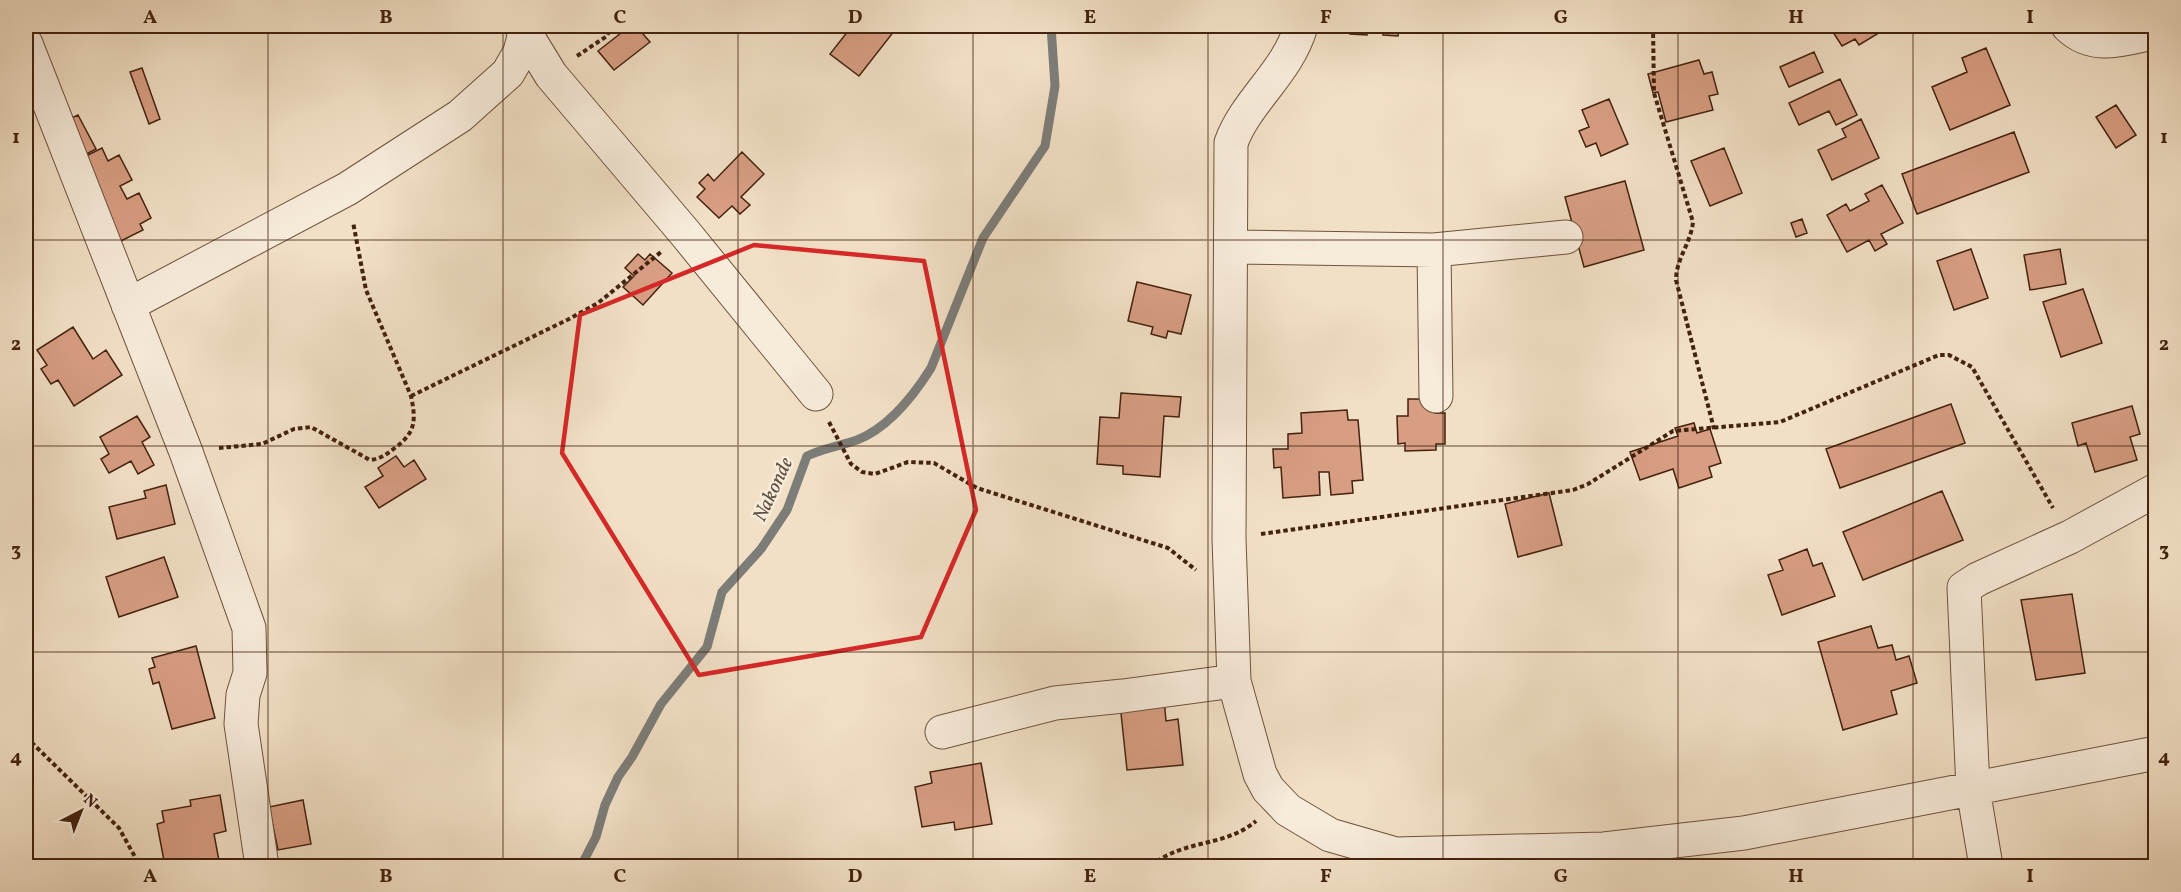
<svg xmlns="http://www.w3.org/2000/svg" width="2181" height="892" font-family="Vollkorn,serif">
  <rect width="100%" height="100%" fill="#f2e0c6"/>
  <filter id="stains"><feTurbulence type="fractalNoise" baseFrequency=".00333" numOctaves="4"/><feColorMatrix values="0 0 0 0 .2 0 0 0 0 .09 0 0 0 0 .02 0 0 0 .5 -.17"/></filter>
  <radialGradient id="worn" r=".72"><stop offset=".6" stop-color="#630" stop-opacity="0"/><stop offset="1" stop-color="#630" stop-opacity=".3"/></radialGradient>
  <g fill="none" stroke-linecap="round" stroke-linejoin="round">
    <path stroke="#7c7d79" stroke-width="9" d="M581 866 596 837 605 805 618 777 632 757 661 704 707 647 722 592 761 549 787 510 807 456C824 448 840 446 857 440 888 428 914 395 931 368L983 238 1045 146 1055 86 1051 26"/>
  </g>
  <path fill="#d89e83" stroke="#43220e" stroke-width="1.5" d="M630 26H636L650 42 614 70 598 51Z
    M654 26H670L661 33Z
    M852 26H889L895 30 859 76 830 54Z
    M1350 26H1399L1398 36 1383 35V29H1367V35L1350 34Z
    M1829 26H1879L1882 31 1859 45 1855 39 1842 46Z
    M1986 48 2010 105 1950 130 1932 87 1967 72 1962 58Z
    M1814 52 1823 72 1789 87 1780 67Z
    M1699 60 1704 74 1712 72 1718 94 1709 96 1713 110 1666 122 1658 92 1653 93 1648 74Z
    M142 68 160 119 149 124 130 72Z
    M1840 79 1857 115 1836 125 1829 111 1799 125 1789 103Z
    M1609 99 1628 144 1601 156 1596 143 1586 147 1579 131 1589 127 1582 110Z
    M2116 105 2136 135 2116 148 2096 117Z
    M78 115 96 149 79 158 61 123Z
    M1861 119 1879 158 1832 180 1818 150 1846 137 1842 129Z
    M2014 132 2029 172 1917 214 1902 174Z
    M102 148 108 161 119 155 132 180 120 186 127 199 139 193 151 218 140 224 143 230 121 241 80 159Z
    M1724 148 1742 193 1710 206 1691 161Z
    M742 152 764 174 741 197 750 205 740 214 732 206 719 218 697 197 705 189 699 183 708 174 714 181Z
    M1625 181 1644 250 1584 267 1565 197Z
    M1882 185 1903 223 1881 234 1887 244 1875 251 1869 240 1847 252 1827 215 1846 204 1850 211 1869 201 1865 194Z
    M1802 219 1807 233 1796 237 1791 223Z
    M1971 249 1988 298 1954 310 1937 261Z
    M2060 249 2066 284 2030 290 2024 255Z
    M638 254 645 260 650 254 672 273 643 305 623 287 634 276 625 268Z
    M1137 282 1191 295 1181 334 1168 331 1166 338 1151 334 1153 327 1128 321Z
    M2083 289 2102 343 2061 357 2043 302Z
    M73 327 93 359 106 350 122 375 74 406 58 380 51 384 41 369 47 365 37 350Z
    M1121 393 1181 397 1179 417 1164 416 1160 477 1123 474V466L1097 464 1100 417 1119 418Z
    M1408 399H1434L1435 413H1445V444H1436V450L1405 451V443L1398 444 1397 416H1408Z
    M1951 404 1965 443 1840 488 1826 449Z
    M2132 406 2140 434 2130 437 2137 460 2095 472 2086 443 2078 446 2072 423Z
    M1347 410 1348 420H1358L1363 480 1352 481 1353 493 1331 495 1329 472H1319L1320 495 1283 498 1281 467 1274 468 1273 449H1288V434L1302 433 1301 413Z
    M137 416 150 437 142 442 154 465 138 474 131 461 109 473 101 459 109 454 100 437Z
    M1694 423 1697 433 1710 429 1721 463 1709 467 1712 477 1679 488 1673 469 1640 480 1630 452 1678 436 1675 428Z
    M396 456 404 467 414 460 426 479 379 508 365 487 383 476 378 468Z
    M166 485 175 524 117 539 109 507 146 498 144 491Z
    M1942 491 1963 540 1863 580 1843 532Z
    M1549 493 1562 545 1518 557 1505 504Z
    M1807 549 1813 566 1822 563 1835 596 1782 615 1768 575 1783 570 1779 560Z
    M164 557 178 597 119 617 106 577Z
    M2072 594 2085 673 2036 680 2021 600Z
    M1871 626 1878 648 1892 645 1896 660 1909 656 1917 683 1891 691 1897 714 1843 730 1818 642Z
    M196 646 215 718 172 729 159 682 153 684 149 669 155 667 152 658Z
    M1164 699 1166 721 1178 719 1183 765 1127 770 1120 704Z
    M981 763 992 824 955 830 954 822 922 827 915 787 932 783 930 772Z
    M220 795 226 831 214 834 220 866H165L157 824 164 822 162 811 191 806 190 800Z
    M303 800 311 844 278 850 269 807Z"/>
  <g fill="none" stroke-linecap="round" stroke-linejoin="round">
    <g stroke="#6f523c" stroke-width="35">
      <path id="minor" d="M521 26 551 75 685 233 816 394
        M1301 26C1288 72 1246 101 1231 143L1229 539 1234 681 1260 774 1268 789 1288 810 1330 835 1396 854 1604 849 1744 833 2156 753
        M2068 26C2094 51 2123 39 2156 32
        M26 44 186 452 249 628 250 673 243 695 241 724 262 866
        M1231 247 1434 250 1566 237
        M1434 250 1436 396
        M128 305 347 189 460 116 508 73 520 52 525 33
        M942 732 1055 703 1123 696 1234 681
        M1986 866 1973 789 1964 588 1978 579 2070 537 2156 490"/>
    </g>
    <path stroke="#43220e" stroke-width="4" stroke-dasharray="4.5 3" stroke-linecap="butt" d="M1653 26 1654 93 1693 222C1691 243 1676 259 1676 280L1714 429
      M577 56 607 36 611 26
      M411 396 569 319 598 303 661 252
      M829 422 851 464 862 472 875 474 908 462 934 463 977 488 1168 548 1196 570
      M219 448 262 444 294 429 311 427 370 460C381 459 387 454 396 447 416 432 416 420 411 396L366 290 353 222
      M1261 534 1573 490 1588 484 1673 431 1780 422 1939 355H1949L1972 367 2053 508
      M26 737 119 828 140 866
      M1151 866C1185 838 1224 848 1256 821"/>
    <use href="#minor" stroke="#f7ebda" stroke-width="33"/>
  </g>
  <path fill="none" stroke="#d62828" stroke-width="4.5" stroke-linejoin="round" d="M754 245 924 261 976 510 921 637 699 675 562 453 580 315Z"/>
  <path fill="none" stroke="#43220e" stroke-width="1.5" stroke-opacity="0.55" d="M268 26V866M503 26V866M738 26V866M973 26V866M1208 26V866M1443 26V866M1678 26V866M1913 26V866M26 240H2156M26 446H2156M26 652H2156"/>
  <g text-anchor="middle" stroke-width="5" stroke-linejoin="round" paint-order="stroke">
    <g font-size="20" font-style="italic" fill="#605044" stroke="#f7ebda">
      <text transform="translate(772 489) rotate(-65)" y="7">Nakonde</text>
    </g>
  </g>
  <rect width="2181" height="892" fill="none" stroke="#f2e0c6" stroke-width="66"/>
  <g transform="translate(81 811) rotate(42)" stroke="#f7ebda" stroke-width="4.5" paint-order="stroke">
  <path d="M0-4.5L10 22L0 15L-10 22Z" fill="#43220e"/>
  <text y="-9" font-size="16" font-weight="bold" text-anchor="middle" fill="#43220e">N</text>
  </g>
  <rect x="33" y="33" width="2115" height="826" fill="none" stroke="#43220e" stroke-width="2"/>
  <g font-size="20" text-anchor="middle" font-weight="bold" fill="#43220e">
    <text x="150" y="23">A</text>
    <text x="386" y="23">B</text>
    <text x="620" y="23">C</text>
    <text x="855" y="23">D</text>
    <text x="1090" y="23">E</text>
    <text x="1326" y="23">F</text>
    <text x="1561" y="23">G</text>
    <text x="1796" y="23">H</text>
    <text x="2030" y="23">I</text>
    <text x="16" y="143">1</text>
    <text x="2164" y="143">1</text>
    <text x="16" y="350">2</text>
    <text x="2164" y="350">2</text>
    <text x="16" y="556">3</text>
    <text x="2164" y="556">3</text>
    <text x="16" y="763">4</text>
    <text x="2164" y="763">4</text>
    <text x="150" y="882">A</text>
    <text x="386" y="882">B</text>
    <text x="620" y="882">C</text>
    <text x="855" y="882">D</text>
    <text x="1090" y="882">E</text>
    <text x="1326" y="882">F</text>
    <text x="1561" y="882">G</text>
    <text x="1796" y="882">H</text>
    <text x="2030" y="882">I</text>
  </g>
  <rect width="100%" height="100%" filter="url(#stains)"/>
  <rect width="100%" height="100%" fill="url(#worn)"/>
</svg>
